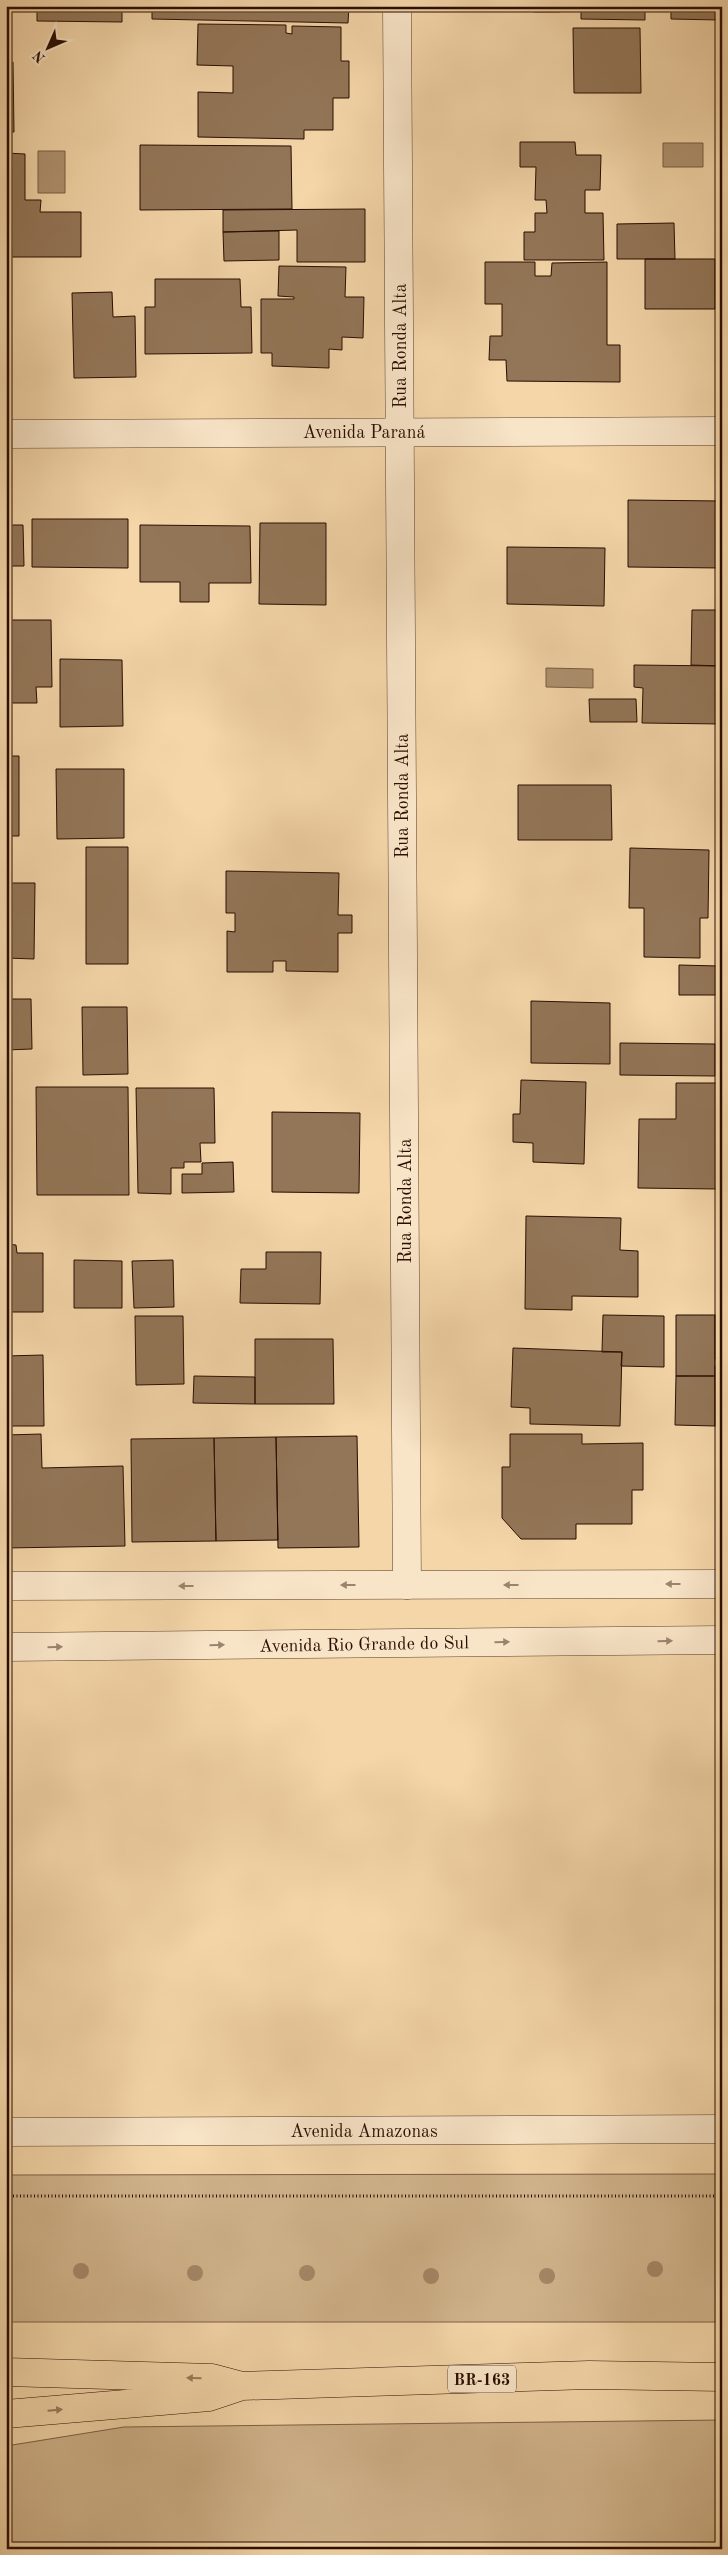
<svg xmlns="http://www.w3.org/2000/svg" width="728" height="2555" font-family="'Old Standard TT',serif">
  <rect width="100%" height="100%" fill="#f4d6a9"/>
  <filter id="stains"><feTurbulence type="fractalNoise" baseFrequency=".004" numOctaves="4"/><feColorMatrix values="0 0 0 0 .2 0 0 0 0 .09 0 0 0 0 .02 0 0 0 .5 -.17"/></filter>
  <radialGradient id="worn" r=".72"><stop offset=".6" stop-color="#630" stop-opacity="0"/><stop offset="1" stop-color="#630" stop-opacity=".3"/></radialGradient>
  <path fill="#d1b48c" stroke="#7d6046" d="M722 2174V2322H6V2175Z
    M722 2420V2549H6V2446L124 2427Z"/>
  <path fill="#af9270" stroke="#795d43" d="M663 143H703V167H663Z
    M38 151H65V193H38Z
    M546 668 593 669V688L546 687Z"/>
  <path fill="#937658" stroke="#290d00" d="M37 6H122V22L37 21Z
    M152 6H349L348 23 152 19Z
    M534 6H560V12H534Z
    M581 6H645V20L581 19Z
    M671 6H720L719 20 671 19Z
    M198 24 286 25V33L292 34V26L341 27V61H349V98H333V130H304V139L198 137V92L233 93V66L197 65Z
    M573 28H640L641 93H574Z
    M13 62 14 132H6V63Z
    M520 142H575L576 155H601L600 190H585V213H603L604 260H524V232H535V213H547L546 200H535L536 167H520Z
    M140 145 291 146 292 209 140 210Z
    M6 153 25 154V200H41L40 212H81V257H6Z
    M365 209V262H297V230L223 232V210Z
    M674 223 675 259H617V224Z
    M279 231V260L224 261 223 232Z
    M645 259H715V309H645Z
    M485 262H535V276H551L552 263 607 262V345H620V382L507 381 506 360H489L490 336H502V304H485Z
    M279 266 346 267 345 297H364L363 338 342 337V350L329 349V368L272 366V353H261V299H294V297L278 296Z
    M155 279H240L241 307H251L252 353 145 354V307H155Z
    M112 292 113 317 135 316 136 377 74 378 72 293Z
    M628 500 722 501V568L628 567Z
    M32 519H128V568L32 567Z
    M260 523H326V605L259 604Z
    M6 525H23L24 566H6Z
    M140 525 250 526 251 583H209V602H180V582H140Z
    M507 547 605 548 604 606 507 604Z
    M6 577H11V620H6Z
    M692 610H722V666L691 665Z
    M6 620H51L52 687H36L37 703H6Z
    M60 659 122 660 123 726 60 727Z
    M634 665 722 666V724L642 723 643 688 634 687Z
    M589 699H636L637 722H590Z
    M6 756H19V836H6Z
    M56 769H124V838L57 839Z
    M518 785H611L612 840H518Z
    M86 847H128V964H86Z
    M630 848 709 850 708 918H700V958L644 957V908H629Z
    M226 871 339 873 338 915H352V933H338V972L286 971V961H273V972H227V931L235 932V913H226Z
    M6 883H35L34 959 6 958Z
    M679 965 718 966 717 995H679Z
    M6 999H31L32 1049 6 1050Z
    M531 1001 610 1003V1064L531 1063Z
    M82 1007H127L128 1074 83 1075Z
    M620 1043 715 1044V1076L620 1075Z
    M521 1080 586 1082 584 1164 533 1162V1143L513 1142V1114H520Z
    M676 1083H718V1189L638 1188 639 1119H676Z
    M36 1087H128L129 1195H37Z
    M136 1088H214L215 1143H200L201 1162H184V1168H171V1194L138 1193Z
    M272 1112 360 1113 359 1193 272 1192Z
    M233 1162 234 1192 182 1193V1174H202V1163Z
    M526 1216 621 1218 620 1250 638 1251V1297L572 1296V1310L525 1309Z
    M6 1244 16 1245 17 1253H43V1312H6Z
    M266 1252H321L320 1304 240 1303 241 1269H266Z
    M74 1260 122 1261V1308H74Z
    M173 1260 174 1307 134 1308 132 1261Z
    M603 1315 664 1316V1367L621 1366 622 1352H602Z
    M676 1315H715V1376H676Z
    M715 1315H722V1359H715Z
    M135 1316H183L184 1384 136 1385Z
    M255 1339H333L334 1404H255Z
    M513 1348 622 1352 620 1426 530 1424V1408L511 1407Z
    M43 1355 44 1426H6V1356Z
    M715 1366H722V1426H715Z
    M194 1376 255 1377V1404L193 1403Z
    M676 1376H715V1426L675 1425Z
    M41 1434 42 1468 123 1466 125 1546 6 1548V1435Z
    M510 1434H582V1444L643 1443V1490H632V1524H576V1539H521L502 1518V1467H510Z
    M357 1436 359 1547 278 1548 276 1437Z
    M276 1437 278 1540 216 1541 214 1438Z
    M214 1438 216 1541 132 1542 131 1439Z"/>
  <g fill="none" stroke-linecap="round" stroke-linejoin="round">
    <g stroke="#5c3f2a" stroke-width="29">
      <path id="minor" d="M397 6 407 1585"/>
    </g>
    <g stroke="#5c3f2a" stroke-width="29">
      <path id="tertiary" d="M6 434 722 431
        M6 1586 722 1584
        M6 1647 722 1640
        M6 2132 722 2129"/>
    </g>
    <g stroke="#290d00" stroke-width="29">
      <path id="trunk" d="M6 2372 212 2378 242 2386 589 2375 722 2377
        M6 2414 209 2397 242 2386"/>
    </g>
    <path stroke="#290d00" stroke-width="3" stroke-dasharray="1 2.5" stroke-linecap="butt" d="M6 2196H722"/>
    <use href="#minor" stroke="#f8e4c7" stroke-width="28"/>
    <use href="#tertiary" stroke="#f8e4c7" stroke-width="28"/>
    <use href="#trunk" stroke="#f4d6a9" stroke-width="28"/>
  </g>
  <g fill="#a58767">
    <circle cx="655" cy="2269" r="8"/>
    <circle cx="81" cy="2271" r="8"/>
    <circle cx="195" cy="2273" r="8"/>
    <circle cx="307" cy="2273" r="8"/>
    <circle cx="431" cy="2276" r="8"/>
    <circle cx="547" cy="2276" r="8"/>
  </g>
  <defs><path id="oneway-solid" d="M-6-.8H1V-3.2L6.5 0L1 3.2V.8H-6Z" transform="scale(1.25)"/></defs>
  <g fill="#9b836d">
    <use href="#oneway-solid" transform="translate(673 1584) rotate(180)"/>
    <use href="#oneway-solid" transform="translate(348 1585) rotate(180)"/>
    <use href="#oneway-solid" transform="translate(511 1585) rotate(180)"/>
    <use href="#oneway-solid" transform="translate(186 1586) rotate(180)"/>
    <use href="#oneway-solid" transform="translate(665 1641) rotate(-1)"/>
    <use href="#oneway-solid" transform="translate(502 1642) rotate(-1)"/>
    <use href="#oneway-solid" transform="translate(217 1645) rotate(-1)"/>
    <use href="#oneway-solid" transform="translate(55 1647) rotate(-1)"/>
  </g>
  <g fill="#997c5d">
    <use href="#oneway-solid" transform="translate(194 2378) rotate(-178)"/>
    <use href="#oneway-solid" transform="translate(55 2410) rotate(-5)"/>
  </g>
  <g text-anchor="middle" stroke-width="4.5" stroke-linejoin="round" paint-order="stroke">
    <rect fill="#f8e4c7" stroke="#674e3c" stroke-width="1" x="448" y="2365.5" width="68" height="27" rx="4"/>
    <g font-size="16" font-weight="bold" fill="#290d00">
      <text x="482" y="2385">BR-163</text>
    </g>
    <g font-size="18" fill="#290d00" stroke="#f8e4c7">
      <text transform="translate(400 346) rotate(-90)" y="6">Rua Ronda Alta</text>
      <text x="364" y="438">Avenida Paraná</text>
      <text transform="translate(402 796) rotate(-90)" y="6">Rua Ronda Alta</text>
      <text transform="translate(405 1201) rotate(-90)" y="6">Rua Ronda Alta</text>
      <text transform="translate(364 1644) rotate(-1)" y="6">Avenida Rio Grande do Sul</text>
      <text x="364" y="2137">Avenida Amazonas</text>
    </g>
  </g>
  <rect width="728" height="2555" fill="none" stroke="#f4d6a9" stroke-width="25"/>
  <rect x="8" y="8" width="713" height="2540" fill="none" stroke="#290d00" stroke-width="2.5"/>
  <rect x="12" y="12" width="703" height="2530" fill="none" stroke="#290d00"/>
  <g transform="translate(48 48) rotate(225)" stroke="#f8e4c7" stroke-width="4" paint-order="stroke">
  <path d="M0-4L9 19L0 12L-9 19Z" fill="#290d00"/>
  <text y="-8" font-size="14" font-weight="bold" text-anchor="middle" fill="#290d00">N</text>
  </g>
  <rect width="100%" height="100%" filter="url(#stains)"/>
  <rect width="100%" height="100%" fill="url(#worn)"/>
</svg>
